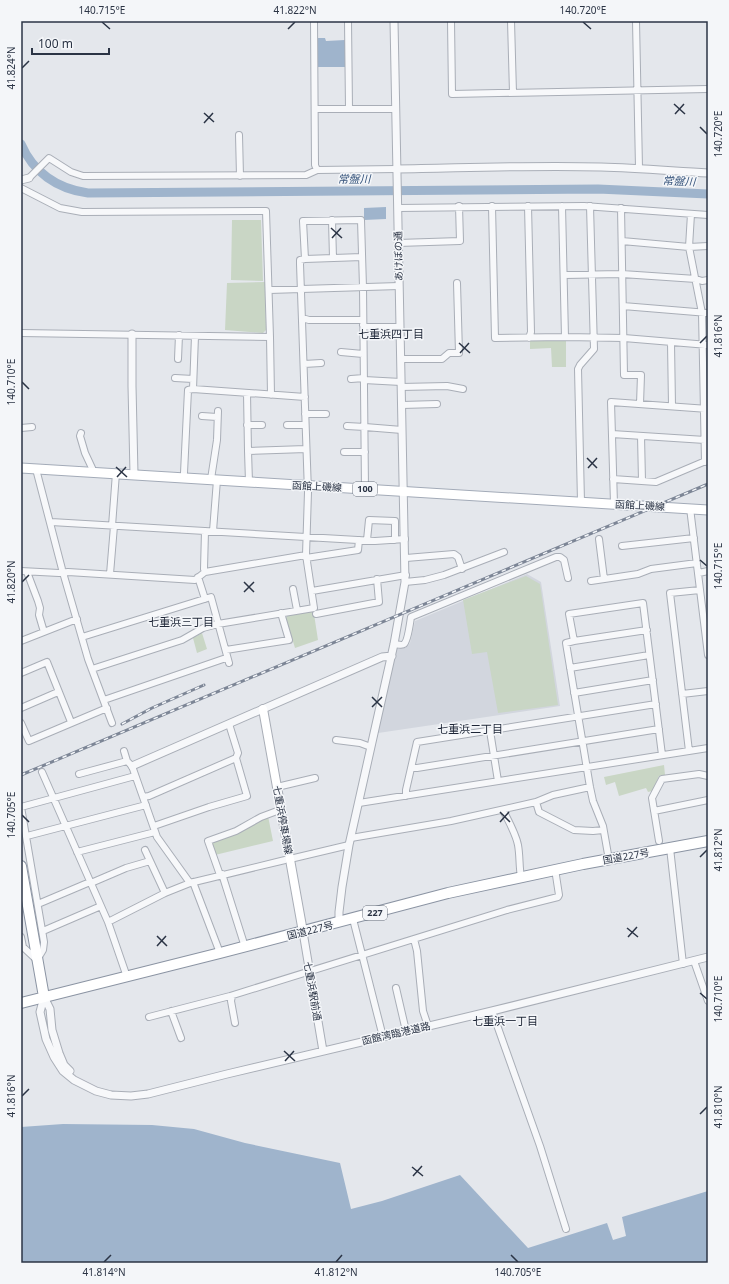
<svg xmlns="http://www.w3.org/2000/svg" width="729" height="1284" font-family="'Noto Sans','Noto Sans JP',sans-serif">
  <rect width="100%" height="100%" fill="#e4e7ec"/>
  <path fill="#d2d6de" d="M527 574 541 582 560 706 378 733 396 648H405L410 643 415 621Z"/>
  <path fill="#c9d6c5" d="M232 220H261L263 281 231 280Z
    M265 282 266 330 263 333 225 330 227 283Z
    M530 340 566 341V367H552L551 348 530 349Z
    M526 576 540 584 558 705 498 713 487 652 472 654 463 600Z
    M311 611 314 614 318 640 295 648 286 618 288 615Z
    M202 633 207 649 197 653 193 638Z
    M664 765 665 775 659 776 652 791 648 792 646 788 619 796 615 782 606 785 604 777Z
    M268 816 273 841 215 855 211 843Z"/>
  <path fill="#9fb4cc" d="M318 38H325L326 41 345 40V67H318Z
    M386 207V219L364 220V208Z
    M63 1124 152 1125 194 1129 245 1143 340 1163 351 1209 382 1201 460 1175 528 1248 607 1223 613 1240 626 1236 622 1217 708 1191V1263H21V1127Z"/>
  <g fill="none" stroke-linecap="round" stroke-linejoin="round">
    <path stroke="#9fb4cc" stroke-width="9" d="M21 144C33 172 57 189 88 193L598 189 708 194"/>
    <g stroke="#a9aeb7" stroke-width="8">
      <path id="minor" d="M314 21 315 165 317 170
        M348 21 349 109
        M451 21 452 94 708 89
        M511 21 513 93
        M636 21 639 168
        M315 109H396
        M239 135 240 176
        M29 178 49 158 71 172 83 176 306 175 317 170 397 169
        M21 188 60 208 82 212 266 211 270 337 21 333
        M492 206 495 338 565 337 624 338 708 345
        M528 206 531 332 529 338
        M562 206 565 337
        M398 208 584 206 708 215
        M621 208 624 375H641L640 404
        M691 214 689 247 702 313 705 462
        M332 220 333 258
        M622 241 689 247 708 246
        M398 243 460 241 459 206
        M305 259 362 257
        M564 275 622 274 696 279 702 281 708 280
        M269 290 399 286
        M623 306 708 313
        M302 318 309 320H363
        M363 325 369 327H400
        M195 336 193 389 305 397
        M270 337 271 395
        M671 343 672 406
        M341 352 363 354
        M178 359 179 335
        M401 359H442L449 353H459L457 283
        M304 364 321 363
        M175 378 193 379
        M351 379 364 378
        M364 380 401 382
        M401 387 447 386 463 389
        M247 393 248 451 306 449
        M402 405 437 404
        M305 414H326
        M202 416 217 417
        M247 425H262
        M287 425H305
        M347 426 365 427
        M365 427 402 430
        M21 428 32 427
        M81 433 80 436 85 453 92 468
        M612 434 705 440
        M641 436 642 481
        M248 451 249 482
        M344 452H365
        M36 469 62 569 88 659 112 723
        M184 473 188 390 193 389
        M211 479 217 440 218 411
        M613 479 656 482 708 460
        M581 502 578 369 580 365 594 349 590 206
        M614 504 611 402 708 409
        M690 508 708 655
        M51 522 375 541 405 539
        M112 526 116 473
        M213 531 217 480
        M599 539 604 579
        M367 540 369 520 395 521V540
        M622 546 694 538
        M306 558 358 550 359 540
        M406 558 454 554 458 557 462 569
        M21 571 59 573 68 572 195 580 205 572 306 555
        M27 572 38 601 40 608 39 615 44 632
        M205 572 204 569 205 531
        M699 573 708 571
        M110 574 114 526
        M198 577 205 599
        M591 581 638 574 651 569 697 563
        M405 582 425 580 444 575 504 552
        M293 589 297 610
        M312 591 406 575
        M316 614 379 602 377 579
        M82 637 211 597 229 663
        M21 641 77 619
        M574 641 647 630
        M394 644C397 644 402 646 404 644 408 641 410 623 411 617L556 557H560L564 560 568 578
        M226 650 289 640 281 613
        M570 668 649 655
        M92 669 182 640 203 628 218 624 314 608 306 555 308 492 300 264V260L305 259 303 221 361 220 363 287 365 489
        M21 673 47 662 71 722
        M574 693 653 680
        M682 694 708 691
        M104 700 226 658
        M21 708 58 692
        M21 723 29 741 107 708
        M229 724 238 753 236 758
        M490 731 498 781
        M336 740 360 743 368 746
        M124 751 127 761
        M689 751 670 593 700 590
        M411 768H417L659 729
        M42 772 108 922 127 977
        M79 774 127 761 132 766 157 837 190 883
        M277 787 315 778
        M406 796V790L417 742 656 704
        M143 797 149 796 236 758 247 796 209 807 154 826
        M536 802 553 795 590 787
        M359 803 708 748
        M503 810C508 820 516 834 518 845 520 856 519 866 521 877
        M654 811 708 800
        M27 836 146 805
        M351 838 451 821 536 802 539 812 574 830 593 831 603 830
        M659 841 652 798 662 779 699 774 708 776
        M670 848 683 964
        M145 850 165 893
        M77 852 155 832
        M290 859 349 845
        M609 860 603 826 593 801 590 787 566 643 574 641 569 614 643 603 662 755
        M222 874 245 947
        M220 875 208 841 236 831 261 817 277 811
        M193 882 220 953
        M91 883 126 868 150 861
        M38 904 90 882
        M353 919 383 1037
        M108 922 165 893 190 883 285 860
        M43 931 101 906
        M21 937 23 947 37 960 43 950 44 942 21 807 135 776
        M414 939 417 951 423 1011 428 1026
        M694 961 708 1001
        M396 988 406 1031
        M232 996 231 1001 235 1023
        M171 1011 181 1038
        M492 1011 540 1146 566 1229
        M149 1017 230 996 507 910 558 897 559 895 555 869"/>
    </g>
    <g stroke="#a9aeb7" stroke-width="9">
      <path id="tertiary" d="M397 169C465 168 533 165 601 167 637 168 672 171 708 173
        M21 180 29 178
        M132 334V386L134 474
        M132 766 382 657 392 656
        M339 922V912L342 887 349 845 394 644 405 582 394 21
        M303 932 323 1051
        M44 997 40 1012 46 1039 54 1057 63 1071 74 1080 96 1091 111 1095 131 1096 148 1094 227 1074 492 1011 708 957
        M44 997 50 1009 52 1030 59 1053 64 1065 70 1071"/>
    </g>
    <g stroke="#a9aeb7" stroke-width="10">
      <path id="secondary" d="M263 709 303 932"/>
    </g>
    <g stroke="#a3abb8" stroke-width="11">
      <path id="primary" d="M21 468 708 510"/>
    </g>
    <g stroke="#8b94a3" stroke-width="12">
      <path id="trunk" d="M21 866 44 997
        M21 1003 220 953 448 893 583 864 708 841"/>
    </g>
    <use href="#minor" stroke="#f7f8fa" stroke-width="6"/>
    <use href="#tertiary" stroke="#f7f8fa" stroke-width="7"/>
    <use href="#secondary" stroke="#fff" stroke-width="8"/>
    <use href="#primary" stroke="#fff" stroke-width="9"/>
    <use href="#trunk" stroke="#fff" stroke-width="10"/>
    <g stroke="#7d8696" stroke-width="3">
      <path id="rail" d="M122 724 152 708 204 685
        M21 775 708 484"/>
    </g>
    <use href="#rail" stroke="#f4f6f9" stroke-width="1.5" stroke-dasharray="4.5" stroke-linecap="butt"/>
  </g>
  <path fill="none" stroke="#2b3445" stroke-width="1.5" d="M102 22 110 29M583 22 591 29M288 29 295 22M22 68 29 61M674 104 685 114M204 113 214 122M675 114 684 104M204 123 213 113M700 127 707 134M331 228 342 238M332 238 341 228M459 343 470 353M700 343 707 336M460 353 469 343M22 382 29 389M587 458 597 468M116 467 127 477M588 468 597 458M117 477 126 467M700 560 707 566M22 582 29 575M244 582 254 592M244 592 254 582M372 697 382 707M372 707 382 697M500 812 510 822M22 815 29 822M500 822 509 812M700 857 707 850M627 928 638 937M157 936 167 946M628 937 637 927M157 946 166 936M700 993 707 999M284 1051 295 1061M285 1061 294 1051M22 1096 29 1089M700 1114 707 1107M412 1167 423 1176M413 1176 422 1166M511 1255 518 1262M104 1262 111 1255M336 1262 342 1255"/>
  <g text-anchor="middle" stroke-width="3" stroke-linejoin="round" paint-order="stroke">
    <g fill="#f4f6f9" stroke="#676e7b" stroke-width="1">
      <rect x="353" y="482" width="24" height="14" rx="3"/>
      <rect x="363" y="906" width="24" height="14" rx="3"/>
    </g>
    <g font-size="9" font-weight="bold" fill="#2b3445">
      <text x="365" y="492">100</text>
      <text x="375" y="916">227</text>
    </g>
    <g font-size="10" fill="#2b3445" stroke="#f4f6f9">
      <text transform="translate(398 256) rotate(-91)" y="4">あけぼの通</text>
      <text transform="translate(317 486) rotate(3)" y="4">函館上磯線</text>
      <text transform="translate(640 505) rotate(3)" y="4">函館上磯線</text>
      <text transform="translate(283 820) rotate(80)" y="4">七重浜停車場線</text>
      <text transform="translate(626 856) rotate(-10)" y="4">国道227号</text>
      <text transform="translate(310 930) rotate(-14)" y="4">国道227号</text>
      <text transform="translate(313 991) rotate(80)" y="4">七重浜駅前通</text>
      <text transform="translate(396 1033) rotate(-13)" y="4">函館湾臨港道路</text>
    </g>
    <g font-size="11" font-style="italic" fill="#34527a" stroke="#f4f6f9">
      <text x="354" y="183">常盤川</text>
      <text transform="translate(679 181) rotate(3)" y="4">常盤川</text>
    </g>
    <g font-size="11" fill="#1d2536" stroke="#f4f6f9">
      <text x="391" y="338">七重浜四丁目</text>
      <text x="181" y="626">七重浜三丁目</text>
      <text x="470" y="733">七重浜二丁目</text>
      <text x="505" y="1025">七重浜一丁目</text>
    </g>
  </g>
  <rect width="729" height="1284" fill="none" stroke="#f4f6f9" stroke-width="44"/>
  <path d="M32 48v6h77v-6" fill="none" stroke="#2b3445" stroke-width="2"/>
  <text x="38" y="48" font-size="12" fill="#2b3445" stroke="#f4f6f9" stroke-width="3" paint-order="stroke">100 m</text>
  <rect x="22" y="22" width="685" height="1240" fill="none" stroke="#2b3445" stroke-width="1.5"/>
  <g font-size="10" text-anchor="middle" fill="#2b3445">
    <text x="102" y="14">140.715°E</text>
    <text x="295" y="14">41.822°N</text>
    <text x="583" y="14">140.720°E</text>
    <text transform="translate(11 68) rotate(-90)" y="4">41.824°N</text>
    <text transform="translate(718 134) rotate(-90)" y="4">140.720°E</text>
    <text transform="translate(718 336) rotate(-90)" y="4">41.816°N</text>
    <text transform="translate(11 382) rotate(-90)" y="4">140.710°E</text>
    <text transform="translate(718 566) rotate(-90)" y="4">140.715°E</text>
    <text transform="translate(11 582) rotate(-90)" y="4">41.820°N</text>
    <text transform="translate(11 815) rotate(-90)" y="4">140.705°E</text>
    <text transform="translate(718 850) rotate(-90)" y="4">41.812°N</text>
    <text transform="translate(718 999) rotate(-90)" y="4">140.710°E</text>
    <text transform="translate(11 1096) rotate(-90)" y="4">41.816°N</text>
    <text transform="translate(718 1107) rotate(-90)" y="4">41.810°N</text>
    <text x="104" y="1276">41.814°N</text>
    <text x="336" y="1276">41.812°N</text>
    <text x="518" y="1276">140.705°E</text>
  </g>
</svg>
